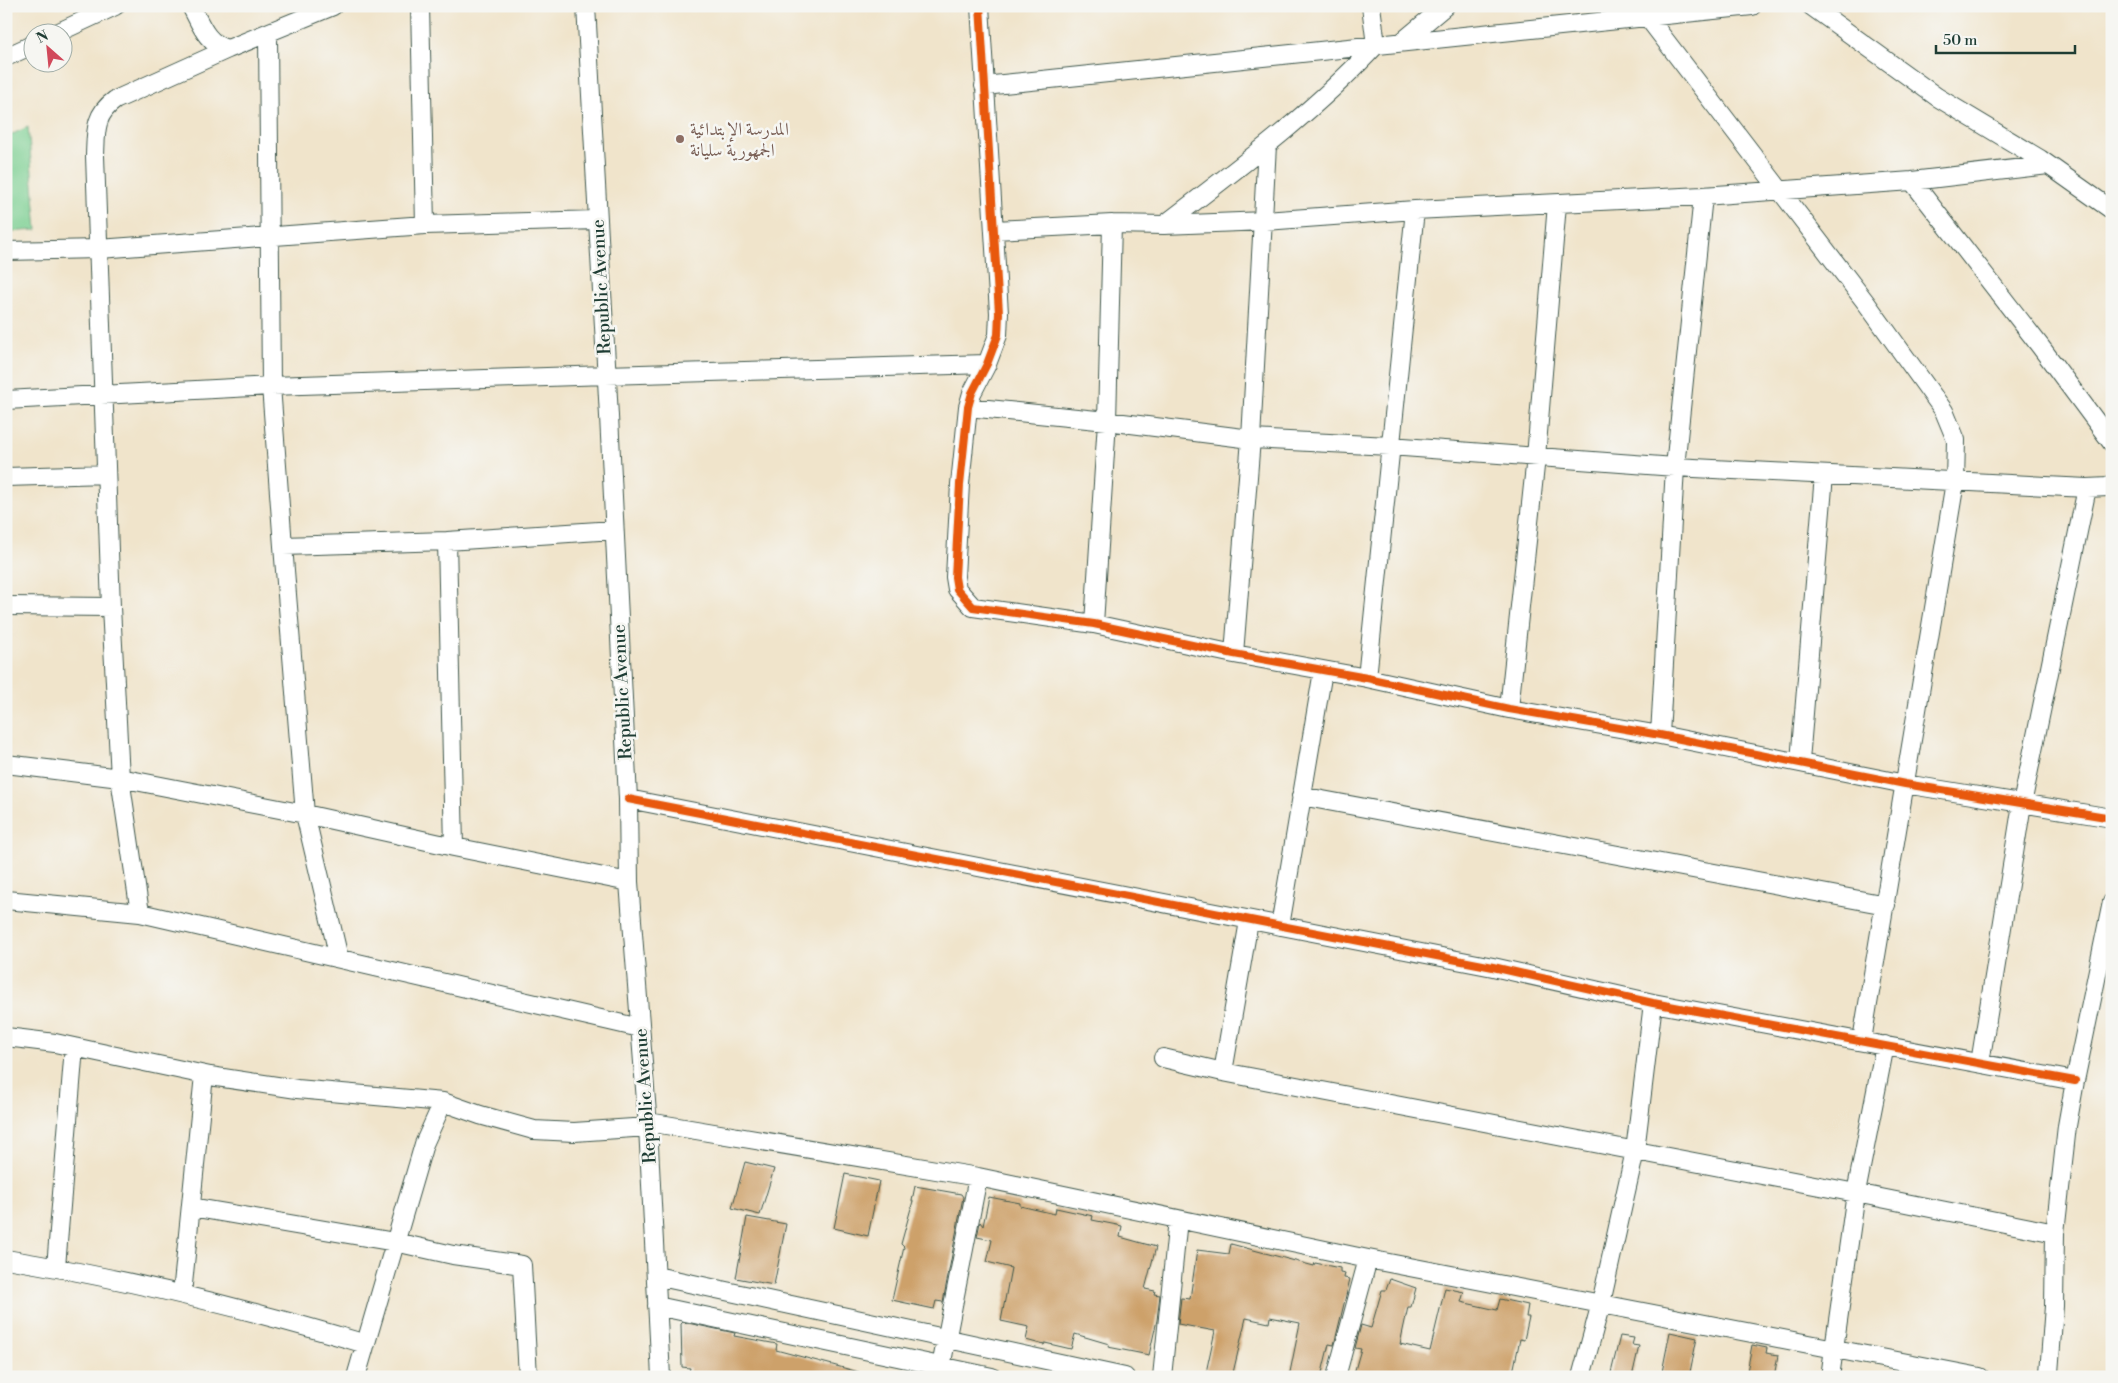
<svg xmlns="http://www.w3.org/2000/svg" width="2118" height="1383" font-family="'Libre Bodoni',Amiri,serif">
  <rect width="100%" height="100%" fill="#f6f6f2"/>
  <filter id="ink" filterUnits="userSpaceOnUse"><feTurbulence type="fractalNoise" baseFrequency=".02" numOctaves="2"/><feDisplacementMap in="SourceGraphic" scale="10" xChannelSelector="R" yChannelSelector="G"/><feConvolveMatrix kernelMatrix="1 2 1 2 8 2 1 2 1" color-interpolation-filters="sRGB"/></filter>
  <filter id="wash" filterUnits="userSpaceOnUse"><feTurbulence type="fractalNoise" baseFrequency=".0096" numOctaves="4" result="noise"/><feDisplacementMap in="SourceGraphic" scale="20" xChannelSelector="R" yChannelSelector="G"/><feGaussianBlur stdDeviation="1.12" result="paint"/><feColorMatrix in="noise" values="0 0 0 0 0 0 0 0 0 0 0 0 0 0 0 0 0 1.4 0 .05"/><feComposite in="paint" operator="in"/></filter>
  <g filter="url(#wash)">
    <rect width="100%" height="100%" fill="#f0e4cb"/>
    <path fill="#7bcf92" stroke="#4d8663" d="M28 127 37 230 6 232V137Z"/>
    <g id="blocks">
      <path fill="#cda16a" d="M745 1162 774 1169 760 1215 732 1208Z
        M845 1174 879 1181 868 1236 834 1228Z
        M915 1186 961 1194 963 1197 943 1302 936 1301 934 1309 892 1300 904 1247 901 1244 913 1201H912Z
        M989 1197 1020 1203V1206L1055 1214 1056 1208 1093 1216 1092 1220 1122 1226 1120 1237 1156 1247 1145 1289 1155 1291 1154 1294 1160 1295 1157 1320 1149 1355 1108 1347 1109 1344 1075 1334 1071 1349 1045 1343 1044 1345 1026 1340 1029 1327 1001 1321 1011 1268 987 1262 992 1240 977 1237 980 1222 983 1226Z
        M747 1217 786 1224 774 1285 736 1278Z
        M1231 1244 1314 1266 1315 1263 1340 1268V1272L1345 1273 1344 1278 1350 1279 1334 1345 1329 1344 1321 1377H1289L1300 1323 1270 1317 1269 1323 1246 1318 1232 1377H1205L1215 1331 1178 1324 1181 1298 1190 1299 1197 1250 1229 1254Z
        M1390 1279 1416 1288 1411 1307H1408L1400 1344 1430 1351 1445 1288 1464 1292 1461 1302 1497 1310 1500 1299 1528 1305 1526 1317H1529L1524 1340 1520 1339 1512 1377H1353L1361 1349 1355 1348 1361 1325 1371 1328 1382 1290H1386Z
        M683 1322 735 1333 734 1336 777 1344 776 1350 859 1372 858 1377H688L690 1368 682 1367 681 1324Z
        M1670 1332 1697 1338 1689 1377H1661Z
        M1620 1336 1634 1338 1632 1345 1639 1346 1632 1377H1610Z
        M1752 1345 1767 1348 1766 1353 1778 1355 1774 1377H1746Z"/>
    </g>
  </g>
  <g filter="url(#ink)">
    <use href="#blocks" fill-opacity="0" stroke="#3e564b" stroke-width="1"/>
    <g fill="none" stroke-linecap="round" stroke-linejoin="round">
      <g stroke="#3e564b" stroke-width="20">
        <path id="minor" d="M191 6C200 23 207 45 228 49L333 6
          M420 6 425 225
          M586 6 609 416 628 799 629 882 648 1127 661 1377
          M980 6 999 313 998 335 987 364 972 393 968 407 960 484 955 577 957 589 973 607 1094 624 1234 654 1367 678 1509 709 1660 735 1905 784 2112 818
          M1639 6 1867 304 1944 411 1956 440 1955 482 1862 1040
          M1811 6 1937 97 2040 159 2112 210
          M59 32 115 6
          M268 34 271 386 283 546 305 814 339 958
          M1402 42 1445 6
          M6 57 32 45
          M984 86 1752 6
          M1912 181 2040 346 2112 443
          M1164 225C1238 168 1313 113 1376 45L1371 6
          M995 230 1112 224 1164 225 1265 221 1415 210 1703 196 1912 181 2048 165
          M6 251 99 249 425 225 597 220
          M6 400 271 386 606 375 987 364
          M968 407 1107 421 1251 439 1390 446 1675 467 2087 488 2108 487 2112 484
          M6 477 106 474
          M447 541 454 847
          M283 546 447 541 614 530
          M6 606 111 607
          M1094 624 1107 421 1112 224
          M1234 654 1251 439 1267 145
          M1367 678 1415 210
          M1509 709 1536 457 1557 204
          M1660 735 1675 467 1703 196
          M1800 761 1824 475
          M6 764 120 778 305 814 454 847 629 882
          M1301 796 1886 905
          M628 799 1493 967 1653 1003 2075 1081
          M6 900 140 913 640 1028
          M140 913 120 778 111 607 95 156C96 132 94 115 115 100L228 49
          M1280 926 1323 671
          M6 1037 55 1043 210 1076 297 1089 443 1102 480 1115 534 1130 574 1132 648 1127
          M1163 1058 1223 1072 1856 1193 2055 1233
          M1980 1063 2022 804 2087 488
          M1223 1072 1249 921
          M648 1122 978 1177 1368 1259 1980 1377
          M191 1207 395 1242 453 1255 522 1265 528 1377
          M6 1259C128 1279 248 1309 366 1344
          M56 1267 74 1047
          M656 1276 1125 1377
          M182 1294 204 1075
          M657 1306 992 1377
          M356 1377 424 1144 443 1102
          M939 1377 978 1177
          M1162 1377 1178 1219
          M1336 1377 1368 1259
          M1581 1377 1601 1303 1635 1151 1653 1003
          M1830 1377 1856 1193 1885 1045
          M2047 1377 2049 1373 2054 1306 2055 1233 2067 1126 2075 1081 2112 902"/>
      </g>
      <use href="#minor" stroke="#fff" stroke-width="18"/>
      <g stroke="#f6f6f2" stroke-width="11">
        <path id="cycleway" d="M980 6 999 313 998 335 987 364 972 393 968 407 960 484 955 577 957 589 973 607 1094 624 1234 654 1367 678 1509 709 1660 735 1905 784 2112 818
          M628 799 1493 967 1653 1003 2075 1081"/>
      </g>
      <use href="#cycleway" stroke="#e8590c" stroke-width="8"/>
    </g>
  </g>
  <circle fill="#8d6e63" stroke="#f6f6f2" stroke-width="2" cx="680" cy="139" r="5"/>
  <g text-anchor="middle" stroke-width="5" stroke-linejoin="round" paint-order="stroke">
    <g font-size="18" fill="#785e54" stroke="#f6f6f2" text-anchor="start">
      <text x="690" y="135">المدرسة الإبتدائية<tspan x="690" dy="21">الجمهورية سليانة</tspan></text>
    </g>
    <g font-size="18" fill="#1f3d34" stroke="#f6f6f2">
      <text transform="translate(601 287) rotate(-93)" y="6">Republic Avenue</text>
      <text transform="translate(622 692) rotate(-93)" y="6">Republic Avenue</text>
      <text transform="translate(645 1096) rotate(-94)" y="6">Republic Avenue</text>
    </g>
  </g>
  <rect width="2118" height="1383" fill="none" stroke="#f6f6f2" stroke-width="25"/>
  <g transform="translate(48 48) rotate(333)"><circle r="24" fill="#f6f6f2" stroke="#a0aca6"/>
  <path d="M0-4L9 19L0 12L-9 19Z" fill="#d1495b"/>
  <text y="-8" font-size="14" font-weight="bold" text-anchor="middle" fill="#1f3d34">N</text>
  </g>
  <path d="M1936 45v8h139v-8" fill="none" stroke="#1f3d34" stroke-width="2.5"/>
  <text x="1943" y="45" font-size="15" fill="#1f3d34" stroke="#f6f6f2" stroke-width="4" paint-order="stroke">50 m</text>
</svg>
